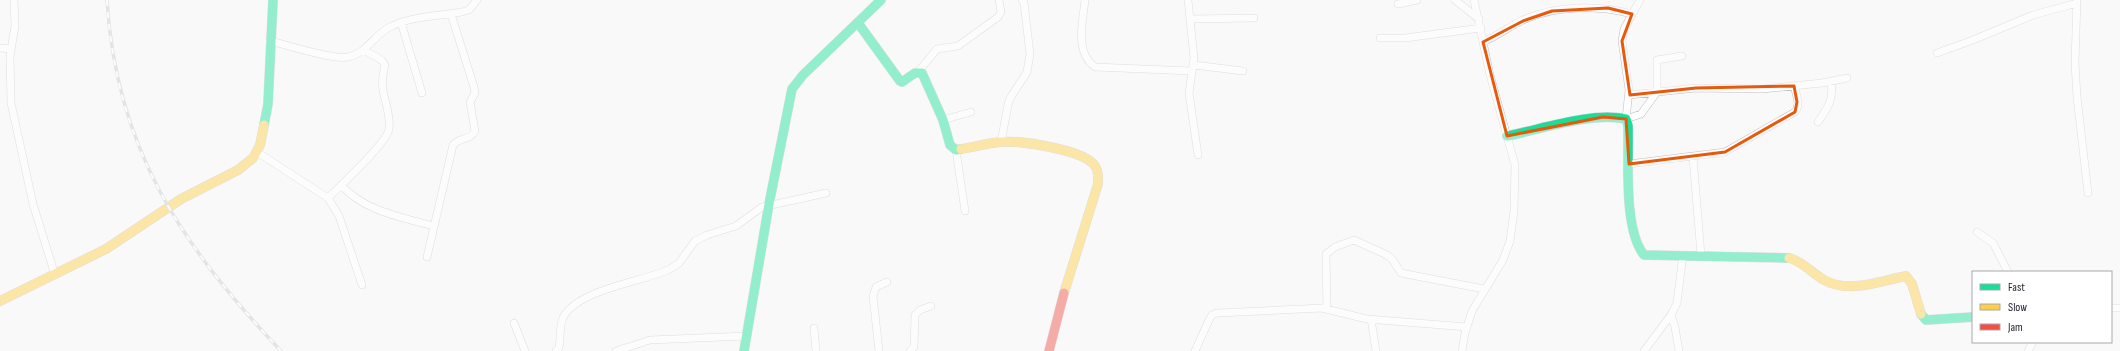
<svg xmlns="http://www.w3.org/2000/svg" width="2120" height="351" font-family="'Sofia Sans Condensed',sans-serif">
  <rect width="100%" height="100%" fill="#f9f9f9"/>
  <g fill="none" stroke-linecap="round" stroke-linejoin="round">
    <g stroke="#bebdc4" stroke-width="8">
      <path id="street" d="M14 0 15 26 10 56 11 103 33 204 55 275
        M1085 0C1083 21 1074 52 1095 67L1192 71
        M1188 0 1194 58 1189 93 1198 155
        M1455 0 1479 19
        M2077 0 2075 63 2077 97 2088 193
        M1398 4 1417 0
        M1190 19 1254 18
        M401 22 422 93
        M1380 38H1405L1481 28
        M270 41C288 45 332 60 348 57 367 53 374 35 390 27 412 16 438 16 462 12L469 10 477 0
        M1483 42C1497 36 1509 27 1523 20 1556 5 1598 5 1632 14
        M0 48 11 49
        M1937 53 1973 40 2033 15 2077 3
        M1194 65 1243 71
        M918 72 937 49 958 46 998 17 1001 12 999 0
        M1629 95 1696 88 1762 89 1822 83 1847 78
        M1626 119 1629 90 1622 41 1624 29 1640 0
        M1626 119 1641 114 1657 92V60L1682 56
        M943 120 971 112
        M1818 122C1828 108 1834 99 1831 82
        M1001 142 1009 100 1027 72 1030 54 1024 3 1022 0
        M956 150 965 211
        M257 152 328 198 339 216 362 285
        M1693 157 1701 255
        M1629 164 1725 152 1795 112C1801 105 1796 94 1794 86
        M341 185C364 211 401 217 433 226
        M328 198C340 186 387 143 389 129 391 117 385 102 383 90 379 61 398 67 363 50
        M1977 232 1993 243 2008 272
        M427 257 453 145C458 138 471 140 475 131L470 102 475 93 474 87 451 14
        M2111 308H2120
        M1327 309 1326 254 1335 247 1354 240 1387 255 1392 259 1401 273 1484 289
        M1671 315 1675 327 1679 351
        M1371 319 1376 351
        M514 323 525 351
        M814 328 816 351
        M556 351 559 348C561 338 559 327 563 318 577 289 643 282 670 269L679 263 695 241 707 235 736 226 762 207 826 193
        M616 351 650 340 747 336
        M879 351 873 296 876 287 887 282
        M910 351 914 347 915 315 920 310 931 306
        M1195 351 1209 320 1212 315 1217 313 1322 308 1367 319 1467 327
        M1462 351 1465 333 1472 311 1503 260 1510 241 1514 211 1515 165 1490 75 1474 0
        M1644 351 1671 315 1677 303 1683 255
        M2028 351 2033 342"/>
    </g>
    <g stroke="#bebdc4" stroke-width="10">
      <path id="fast" d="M858 23 900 81 902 82 915 73H922L943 120 950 145 956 150 961 149
        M264 125 268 104 273 0
        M1507 136C1543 129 1590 112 1626 119L1628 126C1629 159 1623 229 1644 255L1789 258
        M1921 314 1926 320 1973 317
        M744 351 769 204 792 89 803 75 881 0"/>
    </g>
    <g stroke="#bebdc4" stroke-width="10">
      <path id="slow" d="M961 149C974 147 988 143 1001 142 1020 140 1085 150 1095 166 1099 171 1098 178 1098 184L1064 293
        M1789 258C1802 261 1812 273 1824 280 1849 294 1880 281 1906 276L1912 284 1921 314
        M0 301 106 249 181 199 238 170 253 158 260 145 264 125"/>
    </g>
    <g stroke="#bebdc4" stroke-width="10">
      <path id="jam" d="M1049 351 1064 293"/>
    </g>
    <use href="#street" stroke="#fefefe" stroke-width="7"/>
    <use href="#fast" stroke="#16e098" stroke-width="9"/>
    <use href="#slow" stroke="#ffcf43" stroke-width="9"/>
    <use href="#jam" stroke="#f24e42" stroke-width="9"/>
    <g stroke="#cbcacc" stroke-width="3.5">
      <path id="rail" d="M107 0C116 149 182 246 281 351"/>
    </g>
    <use href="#rail" stroke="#fff" stroke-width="2" stroke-dasharray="6" stroke-linecap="butt"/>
  </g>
  <path d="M0 0H2120V351H0ZM1608 8 1632 14 1622 41 1630 95 1696 88 1794 86 1797 102 1795 112 1725 152 1629 164 1626 119 1603 117 1507 136 1483 42 1523 21 1552 11Z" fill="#f9f9f9" fill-opacity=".55" fill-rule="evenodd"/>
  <path fill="none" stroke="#e8590c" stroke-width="3" stroke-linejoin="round" d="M1608 8 1632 14 1622 41 1630 95 1696 88 1794 86 1797 102 1795 112 1725 152 1629 164 1626 119 1603 117 1507 136 1483 42 1523 21 1552 11Z"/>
  <rect x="1972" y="271" width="140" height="72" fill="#ffffff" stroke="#a9a7ad"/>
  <rect x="1980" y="284" width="20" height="6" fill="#16e098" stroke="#a9a7ad"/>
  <text x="2008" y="291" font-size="12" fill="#272431">Fast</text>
  <rect x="1980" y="304" width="20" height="6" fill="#ffcf43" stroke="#a9a7ad"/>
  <text x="2008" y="311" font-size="12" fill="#272431">Slow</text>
  <rect x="1980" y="324" width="20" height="6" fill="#f24e42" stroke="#a9a7ad"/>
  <text x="2008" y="331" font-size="12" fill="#272431">Jam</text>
</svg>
